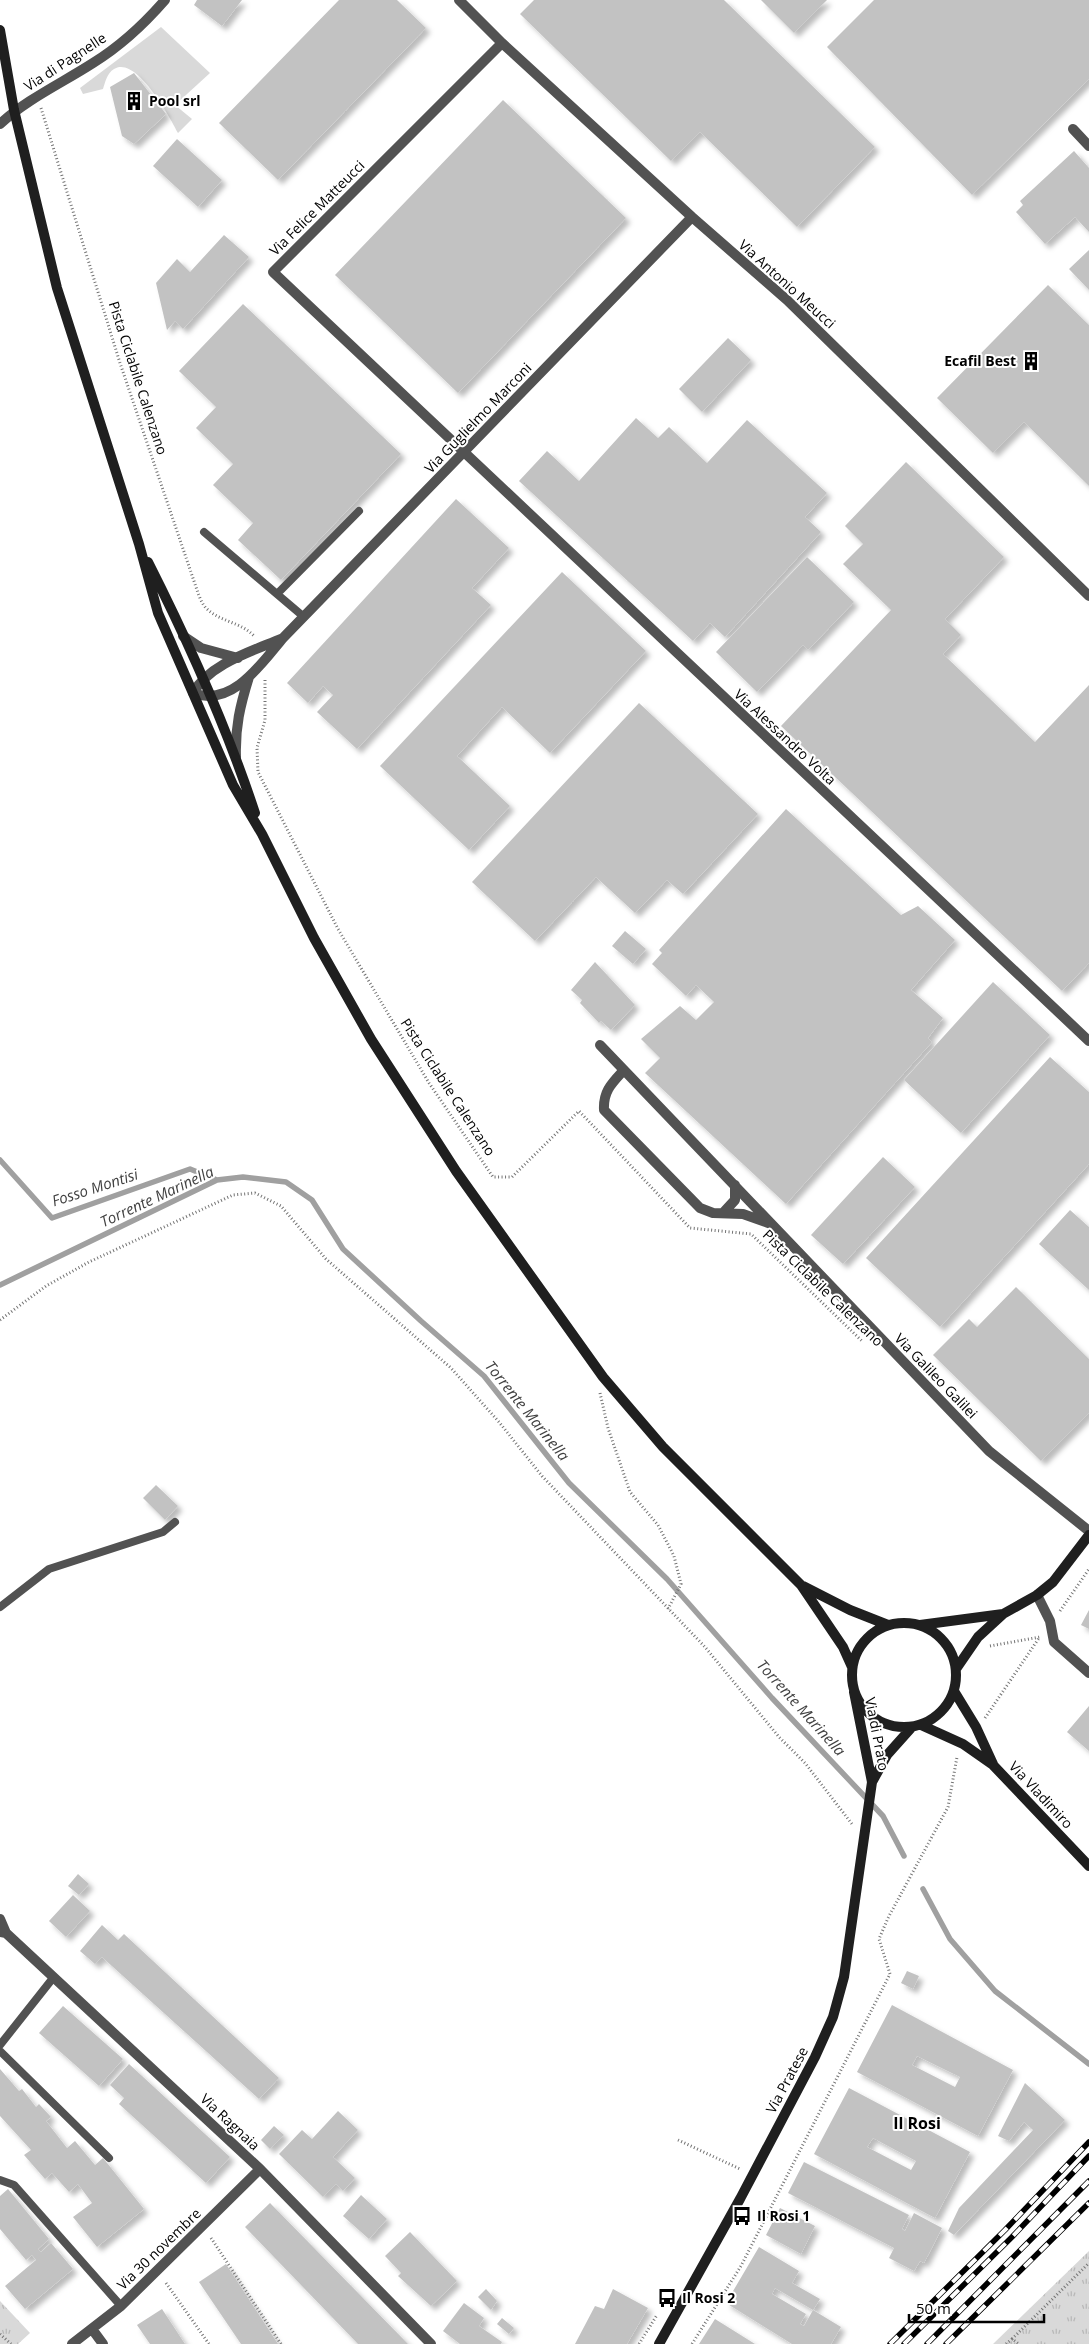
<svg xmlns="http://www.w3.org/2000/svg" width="1089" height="2344" font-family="'Open Sans',sans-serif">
  <defs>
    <pattern id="park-tufts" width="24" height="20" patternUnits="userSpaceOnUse" patternTransform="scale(1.25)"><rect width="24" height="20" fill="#d9d9d9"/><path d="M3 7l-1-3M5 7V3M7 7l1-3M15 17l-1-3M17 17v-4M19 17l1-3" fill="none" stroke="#b8b8b8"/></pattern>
    <filter id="shadow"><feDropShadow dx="4.5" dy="4.5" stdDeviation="2.5" flood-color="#0004"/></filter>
  </defs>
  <rect width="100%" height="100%" fill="#fff"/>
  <path fill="url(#park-tufts)" d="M1089 2251V2344H993Z
    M0 2301 30 2333 18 2344H0Z"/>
  <path fill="#d9d9d9" d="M161 27 210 73 175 105 192 119 178 133C170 117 136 55 114 69 107 73 105 83 103 89L83 94 80 88Z"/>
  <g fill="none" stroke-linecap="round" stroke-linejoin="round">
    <path stroke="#a0a0a0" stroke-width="5.5" d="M0 1160 52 1218 190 1169 217 1180
      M0 1285 217 1180 243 1177 286 1182 312 1200 343 1249 421 1321 484 1376 569 1483 667 1579 772 1698 883 1816 904 1856
      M923 1889 950 1939 995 1991 1089 2064"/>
  </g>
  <path fill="#c2c2c2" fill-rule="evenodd" filter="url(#shadow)" d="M197 0H242L222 26 194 5Z
    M339 0H397L426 28 278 180 219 123Z
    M534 0H724L875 147 797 227 700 132 671 161 520 14Z
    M761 0H827L794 33Z
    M874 0H1089V79L972 195 827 47Z
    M134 73 166 114 134 144 122 136 110 87Z
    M503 100 626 218 458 393 335 275Z
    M177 139 222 180 198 207 153 166Z
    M1074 151 1089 168V232L1075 217 1045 244 1016 212 1023 205 1020 201Z
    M224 235 249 257 183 329 175 321 167 330 156 283 177 259 190 272Z
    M1089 250V290L1069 269Z
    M1048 285 1089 325V486L1024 422 993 453 937 398Z
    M243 304 401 454 281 580 238 540 253 523 213 485 233 464 196 428 216 407 179 371Z
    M728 338 751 360 702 412 679 389Z
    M636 418 658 438 669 427 707 463 747 420 827 493 805 517 821 532 725 637 710 623 693 641 519 481 547 451 579 481Z
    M906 462 1004 557 945 619 961 635 943 654 1035 742 1089 685V963L1062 991 781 726 891 610 843 564 863 544 845 526Z
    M456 499 509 548 472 588 491 605 357 749 317 712 333 695 323 686 308 703 287 683Z
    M807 557 854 602 808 650 803 645 757 692 716 652Z
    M562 572 646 651 550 753 502 707 457 756 510 806 469 850 380 766Z
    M639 703 758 814 683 894 667 880 635 913 596 877 535 941 472 882Z
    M786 809 901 915 918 906 955 940 911 990 943 1018 928 1038 932 1042 786 1204 645 1073 660 1058 641 1039 680 1006 696 1020 714 1002 696 985 686 996 652 964 662 953 659 950Z
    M625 931 646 949 633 964 612 946Z
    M595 962 635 1005 611 1030 601 1021 599 1023 580 1003 582 1000 571 990Z
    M993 982 1050 1035 961 1133 904 1080Z
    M1050 1057 1089 1092V1164L940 1327 866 1258Z
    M883 1157 915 1187 843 1264 811 1235Z
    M1070 1210 1089 1227V1290L1039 1244Z
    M1016 1287 1089 1359V1413L1041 1461 933 1355 969 1319 977 1327Z
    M156 1485 178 1506 165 1520 143 1498Z
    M1089 1610V1629L1081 1625Z
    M1089 1706V1751L1067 1732Z
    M78 1874 89 1884 79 1895 68 1886Z
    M73 1895 90 1911 66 1937 49 1921Z
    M102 1925 118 1940 124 1934 279 2078 259 2099 102 1957 95 1964 80 1951Z
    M907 1971 919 1976 913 1989 901 1983Z
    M892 2005 1013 2070 978 2136 857 2072ZM917 2056 960 2077 955 2087 912 2065Z
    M63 2006 123 2059 99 2086 39 2033Z
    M129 2064 230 2157 206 2183 119 2104 124 2098 110 2085Z
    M0 2069 19 2091 22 2089 36 2107 39 2104 51 2117 46 2121 67 2148 75 2141 95 2165 103 2158 144 2209 97 2247 73 2217 92 2203 78 2184 69 2192 52 2173 45 2179 24 2155 31 2150 0 2116Z
    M1025 2083 1065 2120 954 2235 948 2231 959 2208 1033 2130 1024 2122 1009 2141 998 2136Z
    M849 2088 970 2152 935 2218 814 2154ZM873 2138 916 2161 911 2170 867 2147Z
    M338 2111 358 2130 333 2157 355 2178 343 2191 336 2184 323 2197 279 2154 302 2130 312 2139Z
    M274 2126 284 2135 270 2149 261 2140Z
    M804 2162 909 2215 902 2229 905 2231 914 2213 942 2228 924 2263 920 2261 914 2271 889 2258 894 2248 788 2193Z
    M8 2189 49 2239 38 2249 41 2252 51 2243 73 2269 25 2309 5 2286 36 2260 32 2255 26 2260 0 2229V2196Z
    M361 2195 387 2219 369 2239 343 2216Z
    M270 2203 408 2344H358L245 2227Z
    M780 2208 815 2226 801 2254 766 2235Z
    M410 2232 457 2281 431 2306 398 2276 401 2273 385 2256Z
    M759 2247 799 2271 792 2283 820 2299 813 2310 841 2327 831 2344H792L726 2303ZM775 2288 813 2310 804 2326 800 2324 806 2314 772 2294Z
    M226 2264 278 2344H241L199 2282Z
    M486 2289 497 2301 491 2310 478 2297Z
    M613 2289 648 2308 627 2344H575L595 2306 604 2309Z
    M464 2303 484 2318 479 2326 502 2342 501 2344H460L443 2331Z
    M162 2309 185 2344H150L137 2325Z
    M502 2318 514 2328 509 2334 497 2324Z
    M715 2319 755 2344H699Z"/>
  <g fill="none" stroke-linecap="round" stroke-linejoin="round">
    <path stroke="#747474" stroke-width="3" stroke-dasharray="1 2.5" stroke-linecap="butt" d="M41 108 120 363 197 590C199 596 202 604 206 608 220 622 241 622 254 636
      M265 680V720L257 748 258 772 338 929 429 1083 493 1177H512L579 1111 690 1228 751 1234 863 1342
      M0 1320 46 1286 89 1262 233 1195 255 1193 281 1206 326 1259 451 1368 499 1422 542 1476 705 1647 779 1737 805 1763 852 1824
      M600 1393 608 1428 630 1492 658 1525 674 1556 681 1584 668 1609
      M1060 1611 1089 1569
      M990 1646 1040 1637
      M985 1718 1039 1638
      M678 2140 740 2169
      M211 2238 281 2344
      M166 2283 209 2344
      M0 2334 11 2344
      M1012 2339 1089 2263
      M639 2344 657 2315
      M692 2344 741 2266 890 1974 879 1939 888 1918 948 1807 957 1757
      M1006 2344 1012 2339 1019 2344"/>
    <path stroke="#525252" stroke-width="8" d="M204 532 304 617
      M277 594 359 511
      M0 1607 49 1569 163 1532 175 1522
      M0 2045 53 1978
      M0 2051 109 2158
      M0 2180 14 2185 121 2306"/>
    <path stroke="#525252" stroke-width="10" d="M459 0 502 43 692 217 787 300 1089 596
      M502 43 273 272 1089 1041
      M0 124C27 99 62 83 93 63 119 47 145 23 165 0
      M1073 129 1089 146
      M183 636 201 648 238 658
      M283 638C253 651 210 663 193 693 232 708 262 663 283 638L692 217
      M236 757C235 727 240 706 249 677
      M600 1045 989 1451 1089 1531
      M624 1070C612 1083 603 1091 604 1110L700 1208 713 1213 743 1214 771 1224
      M723 1213 735 1200V1185
      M1037 1595 1050 1621 1054 1642 1089 1673
      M0 1919 6 1933
      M0 1932 6 1933 260 2169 431 2344
      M92 2329 103 2344
      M72 2344 121 2306 260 2169"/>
    <path stroke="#1f1f1f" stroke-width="10" d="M0 30 14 110 57 288 139 544 158 613 233 785 262 834 314 938 371 1039 456 1171 603 1377 663 1447 801 1585 843 1647 852 1667
      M148 562C189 643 227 728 255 813
      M803 1586 850 1610 888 1625
      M852 1675a52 52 0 1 1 104 0a52 52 0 1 1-104 0Z
      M920 1625 1003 1614
      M956 1669 978 1637 1003 1614 1037 1595 1053 1582 1089 1535
      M954 1691 976 1727 993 1764
      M921 1725 963 1744 993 1765 1089 1866
      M872 1782 887 1755 912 1727
      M659 2344 740 2199 815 2057 833 2017 844 1977 872 1782 854 1692"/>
    <g stroke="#000" stroke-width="5.5">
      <path id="rail" d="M890 2344 1005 2230 1089 2142
        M904 2344 1012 2237 1089 2156
        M927 2344 1089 2181
        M946 2344 1089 2203"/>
    </g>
    <use href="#rail" stroke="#fff" stroke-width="4" stroke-dasharray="11" stroke-linecap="butt"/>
  </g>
  <defs>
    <g id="building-bare" transform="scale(1.5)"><path d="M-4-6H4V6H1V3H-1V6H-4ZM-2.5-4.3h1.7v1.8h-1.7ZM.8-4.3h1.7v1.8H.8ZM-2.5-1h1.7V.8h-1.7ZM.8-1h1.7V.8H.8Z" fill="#000" stroke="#fff" stroke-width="2.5" paint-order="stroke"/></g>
    <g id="bus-bare" transform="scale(1.5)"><path d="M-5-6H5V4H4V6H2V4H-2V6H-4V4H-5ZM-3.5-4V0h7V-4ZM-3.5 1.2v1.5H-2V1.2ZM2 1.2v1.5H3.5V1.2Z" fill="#000" stroke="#fff" stroke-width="2.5" paint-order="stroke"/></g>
  </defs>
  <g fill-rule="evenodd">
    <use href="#building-bare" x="134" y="101"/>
    <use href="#building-bare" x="1031" y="361"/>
    <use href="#bus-bare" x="742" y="2216"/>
    <use href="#bus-bare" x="667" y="2298"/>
  </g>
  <g text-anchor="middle" stroke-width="4" stroke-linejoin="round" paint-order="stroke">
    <g font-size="14" fill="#000" stroke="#fff">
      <text transform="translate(65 62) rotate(-33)" y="5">Via di Pagnelle</text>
      <text transform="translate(317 208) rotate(-45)" y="5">Via Felice Matteucci</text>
      <text transform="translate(787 284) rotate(42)" y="5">Via Antonio Meucci</text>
      <text transform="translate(138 378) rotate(72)" y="5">Pista Ciclabile Calenzano</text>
      <text transform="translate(478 418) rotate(-46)" y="5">Via Guglielmo Marconi</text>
      <text transform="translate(785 737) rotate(43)" y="5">Via Alessandro Volta</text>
      <text transform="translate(448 1087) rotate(57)" y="5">Pista Ciclabile Calenzano</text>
      <text transform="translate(823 1288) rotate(44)" y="5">Pista Ciclabile Calenzano</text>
      <text transform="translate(936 1376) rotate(46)" y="5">Via Galileo Galilei</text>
      <text transform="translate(877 1734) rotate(79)" y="5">Via di Prato</text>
      <text transform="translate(1041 1795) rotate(47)" y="5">Via Vladimiro</text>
      <text transform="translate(787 2080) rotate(-62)" y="5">Via Pratese</text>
      <text transform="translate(230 2122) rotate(43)" y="5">Via Ragnaia</text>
      <text transform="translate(159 2249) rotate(-44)" y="5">Via 30 novembre</text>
    </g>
    <g font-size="14" font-weight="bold" fill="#000" stroke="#fff" text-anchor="start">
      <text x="149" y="106">Pool srl</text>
      <text x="1016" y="366" text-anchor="end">Ecafil Best</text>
      <text x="757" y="2221">Il Rosi 1</text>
      <text x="682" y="2303">Il Rosi 2</text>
    </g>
    <g font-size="15" font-style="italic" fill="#414141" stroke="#fff">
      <text transform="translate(95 1188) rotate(-18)" y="5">Fosso Montisi</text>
      <text transform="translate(157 1197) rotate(-25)" y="5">Torrente Marinella</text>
      <text transform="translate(527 1411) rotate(51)" y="5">Torrente Marinella</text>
      <text transform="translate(801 1708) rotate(48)" y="5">Torrente Marinella</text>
    </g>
    <g font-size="16" font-weight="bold" fill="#000" stroke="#fff">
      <text x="917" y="2129">Il Rosi</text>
    </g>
  </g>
  <path d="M909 2314v8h135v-8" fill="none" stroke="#000000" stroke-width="2.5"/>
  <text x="916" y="2314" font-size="15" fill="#000000" stroke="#ffffff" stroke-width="4" paint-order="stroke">50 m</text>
</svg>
